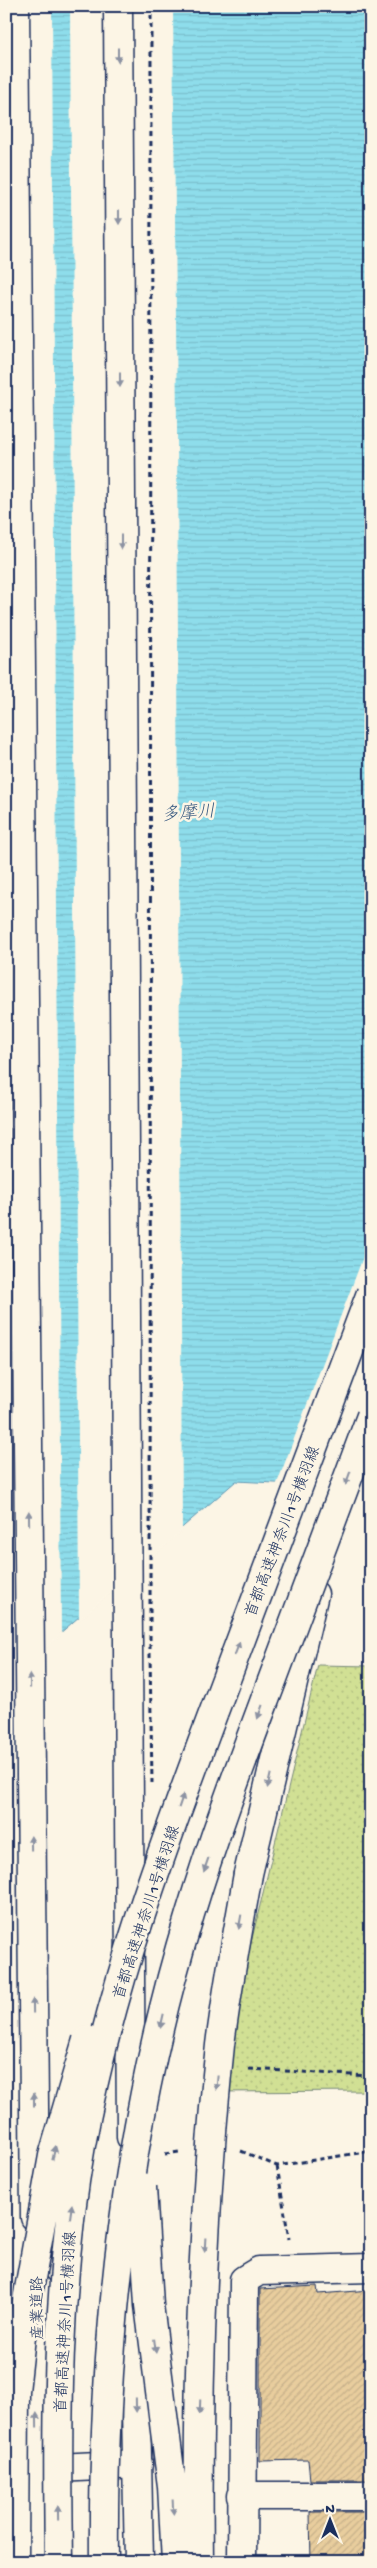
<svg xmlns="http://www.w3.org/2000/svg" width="377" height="2568" font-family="'Gochi Hand','Klee One',sans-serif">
  <defs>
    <pattern id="park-dots" width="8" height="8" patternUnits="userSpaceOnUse" patternTransform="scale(1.25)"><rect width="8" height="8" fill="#d1e094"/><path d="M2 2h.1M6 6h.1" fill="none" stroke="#b3c082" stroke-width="1.8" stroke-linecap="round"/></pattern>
    <pattern id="water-rules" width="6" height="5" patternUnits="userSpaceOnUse" patternTransform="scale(1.25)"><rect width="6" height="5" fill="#8eddeb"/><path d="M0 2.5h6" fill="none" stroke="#7abecc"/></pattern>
    <pattern id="building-hatch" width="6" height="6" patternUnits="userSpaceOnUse" patternTransform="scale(1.25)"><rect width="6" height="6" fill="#e8cd9d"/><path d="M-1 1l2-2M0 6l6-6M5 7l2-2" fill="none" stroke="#c6b08a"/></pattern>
  </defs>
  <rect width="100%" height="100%" fill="#fcf5e5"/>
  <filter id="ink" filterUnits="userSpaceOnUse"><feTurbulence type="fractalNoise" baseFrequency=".02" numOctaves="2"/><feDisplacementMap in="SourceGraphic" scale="10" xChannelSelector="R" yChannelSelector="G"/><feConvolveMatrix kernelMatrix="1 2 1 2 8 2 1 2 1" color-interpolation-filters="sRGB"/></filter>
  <g filter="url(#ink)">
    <path fill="url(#park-dots)" stroke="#768879" d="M318 1665 371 1666V2091L215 2092Z"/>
    <path fill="url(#water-rules)" stroke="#6097b3" d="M6 6H371V1488L236 1481 6 1680Z"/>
    <path fill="#fcf5e5" d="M6 6H52L61 1635 6 1682Z
      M70 6H173L177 425 182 1531 79 1620Z
      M371 1236V1491L276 1486Z"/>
    <path fill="url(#building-hatch)" stroke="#1b2f5e" d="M317 2286 318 2294 371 2290V2335H366L368 2398H371V2480H310L308 2460 260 2461V2289Z
      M310 2512H371V2562H311Z"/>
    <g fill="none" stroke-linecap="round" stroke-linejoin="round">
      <g stroke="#1b2f5e" stroke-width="31">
        <path id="minor" d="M35 2471 38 2469 138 2464
          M241 2496H371
          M242 2562 244 2280 259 2271 371 2268"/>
      </g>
      <g stroke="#1b2f5e" stroke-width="31">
        <path id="major" d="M15 6 35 2217
          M118 6 131 2137
          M133 2250 139 2562
          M36 2288 40 2562"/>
      </g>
      <g stroke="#1b2f5e" stroke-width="31">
        <path id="highway" d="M248 1874 314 1594"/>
      </g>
      <path stroke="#1b2f5e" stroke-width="3" stroke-dasharray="5 4" stroke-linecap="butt" d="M249 2069 371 2076
        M241 2151 277 2166 371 2151
        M165 2154 179 2152
        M277 2166 289 2239"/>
      <use href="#minor" stroke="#fcf5e5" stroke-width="28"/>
      <use href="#major" stroke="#fcf5e5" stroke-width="28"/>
      <use href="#highway" stroke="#fcf5e5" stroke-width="28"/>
      <g stroke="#1b2f5e" stroke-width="31" stroke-linecap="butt">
        <path id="highway-bridge" d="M142 2187 149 2305 172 2486 176 2562
          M14 2562 15 2391 22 2328 53 2156 87 2040
          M59 2562C57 2423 56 2283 81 2145 109 1989 166 1838 222 1690 271 1557 321 1425 371 1293
          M104 2562C102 2345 126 2122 190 1914 213 1838 241 1764 269 1689 303 1598 337 1507 371 1416
          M199 2562C197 2390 202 2216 220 2045 227 1988 238 1931 248 1874"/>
      </g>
      <path stroke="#1b2f5e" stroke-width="3" stroke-dasharray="5 4" stroke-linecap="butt" d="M151 6 150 1653 152 1783"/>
      <use href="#highway-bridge" stroke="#fcf5e5" stroke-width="28"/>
    </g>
    <defs><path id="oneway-solid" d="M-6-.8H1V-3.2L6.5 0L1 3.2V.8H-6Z" transform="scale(1.25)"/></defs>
    <g fill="#8c92a2">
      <use href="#oneway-solid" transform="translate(118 55) rotate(90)"/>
      <use href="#oneway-solid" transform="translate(119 217) rotate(90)"/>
      <use href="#oneway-solid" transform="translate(120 380) rotate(90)"/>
      <use href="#oneway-solid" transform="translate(121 542) rotate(90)"/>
      <use href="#oneway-solid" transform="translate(348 1478) rotate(110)"/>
      <use href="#oneway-solid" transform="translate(29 1518) rotate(-91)"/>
      <use href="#oneway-solid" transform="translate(237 1649) rotate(-69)"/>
      <use href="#oneway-solid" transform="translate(30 1681) rotate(-91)"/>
      <use href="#oneway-solid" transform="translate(260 1712) rotate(110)"/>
      <use href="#oneway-solid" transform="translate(269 1781) rotate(103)"/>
      <use href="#oneway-solid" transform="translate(181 1801) rotate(-71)"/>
      <use href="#oneway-solid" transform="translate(31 1843) rotate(-91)"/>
      <use href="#oneway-solid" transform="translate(206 1865) rotate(109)"/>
      <use href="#oneway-solid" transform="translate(240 1922) rotate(100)"/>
      <use href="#oneway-solid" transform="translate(33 2006) rotate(-91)"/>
      <use href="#oneway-solid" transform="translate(162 2021) rotate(103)"/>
      <use href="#oneway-solid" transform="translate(217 2083) rotate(95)"/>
      <use href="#oneway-solid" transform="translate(34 2100) rotate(-90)"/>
      <use href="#oneway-solid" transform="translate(54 2153) rotate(-77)"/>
      <use href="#oneway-solid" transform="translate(71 2211) rotate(-82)"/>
      <use href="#oneway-solid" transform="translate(205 2245) rotate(93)"/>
      <use href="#oneway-solid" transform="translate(155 2346) rotate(83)"/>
      <use href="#oneway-solid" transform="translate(136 2405) rotate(89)"/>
      <use href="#oneway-solid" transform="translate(200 2407) rotate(92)"/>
      <use href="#oneway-solid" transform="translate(37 2420) rotate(-91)"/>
      <use href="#oneway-solid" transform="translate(173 2507) rotate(87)"/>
      <use href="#oneway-solid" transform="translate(58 2513) rotate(-91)"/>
    </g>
  </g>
  <g text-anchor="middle" stroke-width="5" stroke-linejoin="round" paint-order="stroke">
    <g font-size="16" fill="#1b2f5e" stroke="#fcf5e5">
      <text transform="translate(281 1531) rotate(-69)" y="6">首都高速神奈川1号横羽線</text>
      <text transform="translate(145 1912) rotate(-72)" y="6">首都高速神奈川1号横羽線</text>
      <text transform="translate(36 2308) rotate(-91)" y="6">産業道路</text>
      <text transform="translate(64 2322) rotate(-87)" y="6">首都高速神奈川1号横羽線</text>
    </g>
    <g font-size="18" font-style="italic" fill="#385a81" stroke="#fcf5e5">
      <text transform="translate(188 812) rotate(-4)" y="6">多摩川</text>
    </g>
  </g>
  <rect width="377" height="2568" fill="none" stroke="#fcf5e5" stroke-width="25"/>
  <rect x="12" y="12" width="352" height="2543" fill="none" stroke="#1b2f5e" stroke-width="2" filter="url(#ink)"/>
  <g transform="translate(330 2520)" stroke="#fcf5e5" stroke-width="4" paint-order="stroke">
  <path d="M0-4L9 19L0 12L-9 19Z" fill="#1b2f5e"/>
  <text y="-8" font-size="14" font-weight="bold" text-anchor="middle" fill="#1b2f5e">N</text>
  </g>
</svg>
